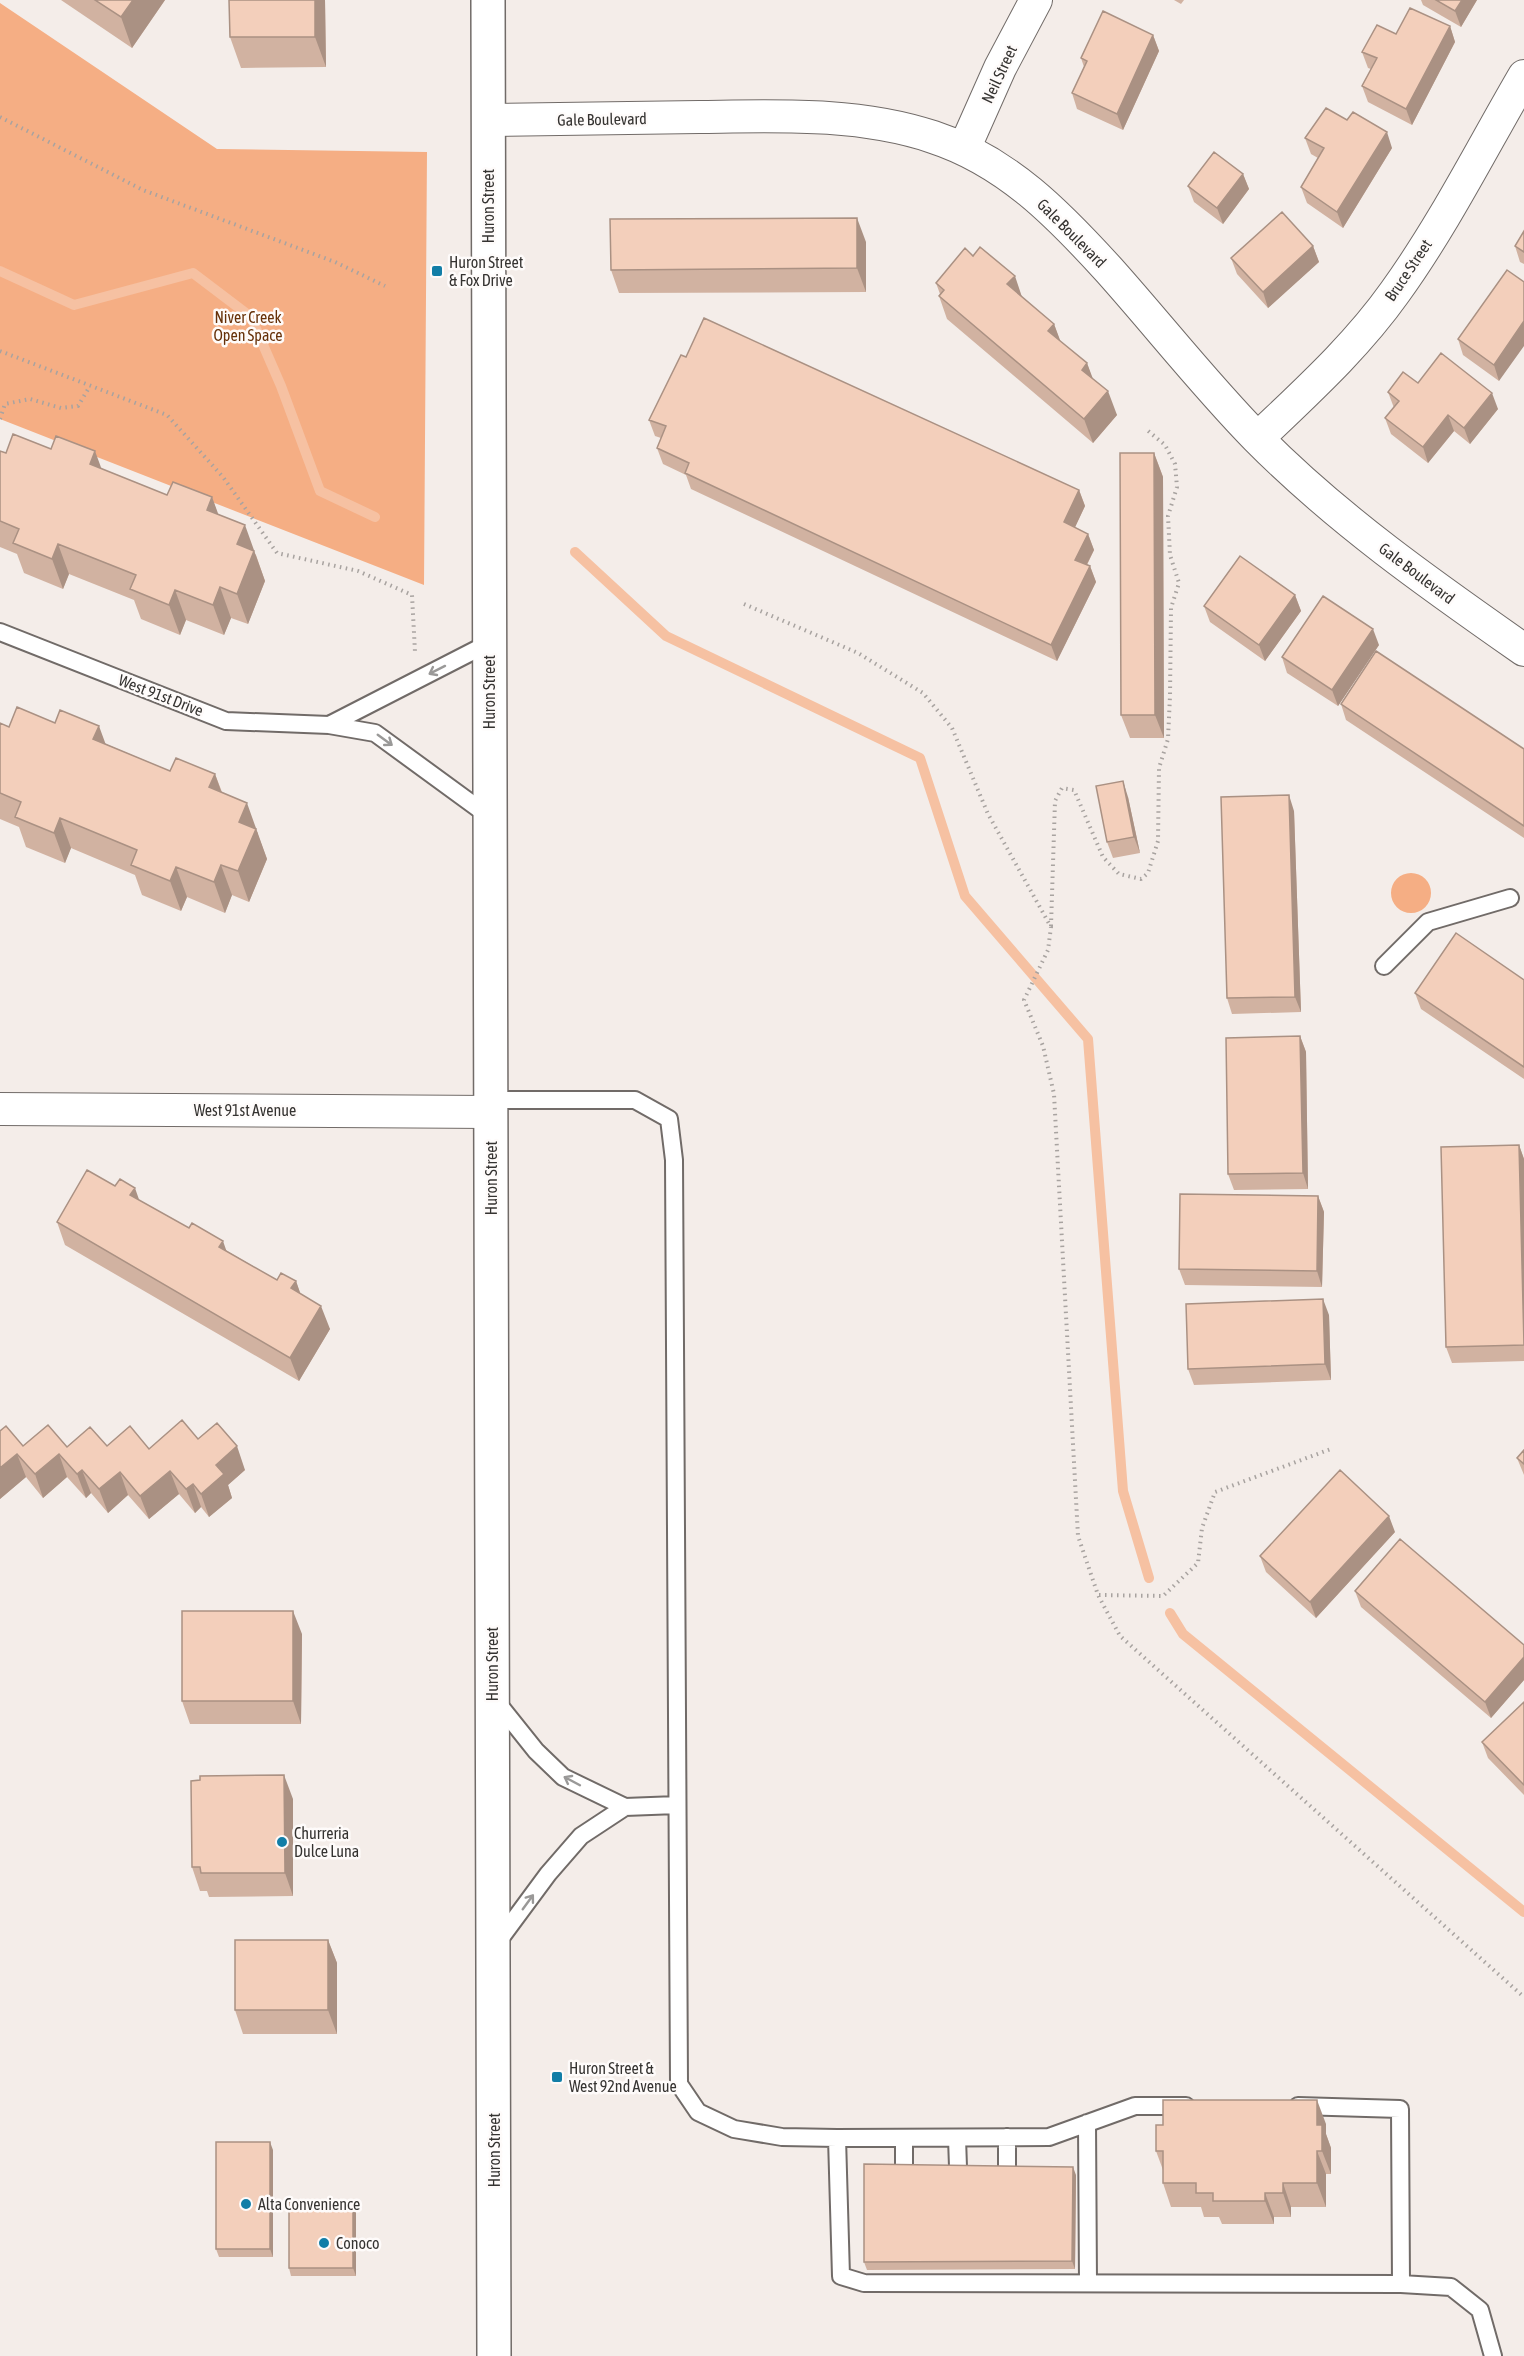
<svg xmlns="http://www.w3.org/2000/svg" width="1524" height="2356" font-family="'Asap Condensed',sans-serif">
  <rect width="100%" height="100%" fill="#f4ede9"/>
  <path fill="#f5ae84" d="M0 3 217 149 427 152 424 585 0 419Z
    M1391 893a20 20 0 1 1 40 0a20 20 0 1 1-40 0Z"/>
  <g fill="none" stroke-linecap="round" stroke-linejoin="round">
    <path stroke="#f6c1a2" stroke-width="10" d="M0 271 74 305 193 273 251 317 281 386 320 491 375 517
      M575 552 666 636 920 758 965 896 1088 1039 1123 1491 1149 1578
      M1170 1613 1183 1634 1524 1912"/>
    <g stroke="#716b68" stroke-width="20">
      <path id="lane" d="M0 632 226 721 329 725 375 733 490 817
        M329 725 489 643
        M1384 966 1428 922 1510 898
        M490 1100H635L669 1119 674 1160 679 2084 698 2112 734 2129 782 2137 837 2138
        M496 1701 536 1751 563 1777 625 1807 677 1805
        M497 1943 548 1874 581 1836 625 1807
        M1186 2106H1135L1049 2137 837 2138 841 2276 864 2283 1401 2284 1451 2287 1480 2310 1493 2356
        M1298 2106 1400 2109 1401 2284
        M1087 2123 1088 2283
        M1007 2137V2167
        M904 2138V2167
        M957 2138 958 2167"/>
    </g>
    <g stroke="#716b68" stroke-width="34">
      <path id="street" d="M488 120C558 119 629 118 699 117 777 116 858 112 933 137 1007 161 1059 215 1109 270 1159 326 1205 385 1257 438 1337 519 1431 585 1524 650
        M964 149 1000 68 1036 0
        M1258 438C1306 392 1356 347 1395 292 1444 224 1482 148 1524 76
        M0 1109 491 1112"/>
    </g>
    <g stroke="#716b68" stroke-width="36">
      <path id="secondary" d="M488 0 494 2356"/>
    </g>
    <path stroke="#a8a3a0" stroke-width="4" stroke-dasharray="1.5 4.5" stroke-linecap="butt" d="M0 117 143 190 335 262 385 286
      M0 351 167 415 223 477 277 553 358 571 412 595 415 652
      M0 419 5 404 30 399 61 408 78 406 90 386
      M744 604 858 653 923 693 952 728 988 814 1051 927 1048 950 1024 1000 1043 1046 1054 1094 1078 1536 1098 1595 1120 1636 1524 1997
      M1051 926 1055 801 1062 788 1074 790 1103 857 1119 874 1141 879 1148 873 1158 841 1159 768 1168 739 1170 696 1171 608 1179 583 1170 555 1168 516 1177 487 1175 464 1165 445 1147 430
      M1099 1595 1163 1596 1198 1563 1202 1528 1215 1492 1331 1449"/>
    <use href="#lane" stroke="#fff" stroke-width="16"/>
    <use href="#street" stroke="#fff" stroke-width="32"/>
    <use href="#secondary" stroke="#fff" stroke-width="33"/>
  </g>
  <path fill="#d1b2a1" d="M61 0H165L132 48Z
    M229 0H325L326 67 241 68 230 37Z
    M1174 0H1184L1181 4Z
    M1421 0H1477L1461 27 1423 5Z
    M1450 26 1455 42 1412 125 1368 102 1362 86 1371 69 1368 68 1362 52 1396 34Z
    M1153 35 1159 51 1123 130 1077 109 1072 93 1084 67 1081 58Z
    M1305 138 1392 148 1343 228 1307 203 1301 187 1318 158 1311 154Z
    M1243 174 1249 189 1223 224 1194 202 1188 186Z
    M1524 231V264L1520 262 1515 246Z
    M866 242V292L619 293 611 270Z
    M1313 246 1319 262 1268 308 1237 274 1231 258Z
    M1507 270 1499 381 1463 355 1458 339Z
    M936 283 1022 297 1054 324 1060 341 1087 363 1092 378 1117 415 1093 443 947 319 939 296 940 294Z
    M686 357 1079 490 1085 506 1075 527 1088 534 1094 550 1087 565 1090 566 1096 582 1057 661 691 489 686 475 663 464 657 448 661 438 655 436 649 420Z
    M1418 383 1498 409 1470 444 1454 431 1428 463 1391 434 1385 418 1394 408 1388 392Z
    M0 451 6 453 102 469 167 495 212 497 218 515 256 555 265 581 248 624 231 618 224 635 186 620 180 635 141 619 134 600 69 574 63 589 24 573 17 554 0 547Z
    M1154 453 1163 477 1164 738H1130L1121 715Z
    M1295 595 1301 611 1265 661 1210 622 1204 606Z
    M1379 645 1338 706 1287 673 1282 657Z
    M1341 704 1524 749V838L1346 720Z
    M0 723 9 727 106 744 170 771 215 774 222 792 258 833V835L267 859 249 902 232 895 225 913 187 897 181 911 142 895 135 875 71 848 65 863 26 847 19 827 0 819Z
    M1128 797 1140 853 1113 858 1107 842Z
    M1294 811 1301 1012 1232 1014 1227 998Z
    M1524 980V1079L1421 1009 1415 993Z
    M1300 1036 1306 1052 1308 1189 1234 1190 1228 1174Z
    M1519 1145 1524 1159V1361L1452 1363 1446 1347Z
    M1318 1196 1324 1212 1322 1287 1185 1285 1179 1269Z
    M139 1200 277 1280 296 1281 300 1293 330 1329 299 1381 65 1245 57 1222Z
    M1329 1315 1331 1380 1194 1385 1188 1369Z
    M0 1431 23 1446 67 1447 107 1446 149 1449 198 1439 245 1470 228 1485 232 1498 209 1517 201 1507 195 1513 179 1494 149 1519 128 1495 108 1513 91 1493 86 1498 67 1477 43 1498 26 1477 0 1499Z
    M1524 1450V1475L1517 1458Z
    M1395 1532 1316 1618 1266 1572 1260 1556Z
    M1355 1591 1524 1645V1680L1491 1718 1361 1607Z
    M302 1634 301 1724H190L182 1701Z
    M1524 1702V1795L1488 1758 1482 1742Z
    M293 1799V1896L209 1897 207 1891H200L192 1867Z
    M328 1940 337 1963V2034H243L235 2010Z
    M1326 2124V2134L1331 2148V2174H1326V2207H1291V2217H1274V2224H1222L1219 2217H1204L1201 2207H1171L1163 2183V2170L1156 2151Z
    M273 2150V2257H219L216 2249Z
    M1076 2175 1075 2269 867 2270 864 2262Z
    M353 2202 356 2210V2276H291L289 2268Z"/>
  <path fill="#aa9183" d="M133 0H165L132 48 121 17Z
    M315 0H325L326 67 315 37Z
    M1462 0H1477L1461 27 1455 11Z
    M1450 26 1455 42 1412 125 1406 109Z
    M1153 35 1159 51 1123 130 1117 114Z
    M1387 132 1392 148 1343 228 1337 212Z
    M1243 174 1249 189 1223 224 1217 208Z
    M857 218 866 242V292L857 268Z
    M1313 246 1319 262 1268 308 1263 292Z
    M1015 276 1023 300 1007 284Z
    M1524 321V346L1499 381 1494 365Z
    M1054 324 1063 348 1048 331Z
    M1087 363 1096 387 1082 370Z
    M1108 391 1117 415 1093 443 1084 419Z
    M1492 393 1498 409 1470 444 1464 428Z
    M1448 415 1454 431 1428 463 1423 447Z
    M95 451 106 481 90 464Z
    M1154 453 1163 477 1164 738 1155 715Z
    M1079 490 1085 506 1070 538 1064 522Z
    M212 497 223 527 207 510Z
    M245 525 265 581 248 624 237 594V544Z
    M1088 534 1094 550 1081 576 1075 560Z
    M58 544 69 574 63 589 52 559Z
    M1090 566 1096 582 1057 661 1051 645Z
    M220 587 231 618 224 635 213 605Z
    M175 590 186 620 180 635 169 605Z
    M1295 595 1301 611 1265 661 1259 645Z
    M1373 629 1379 645 1338 706 1332 690Z
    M99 726 110 756 93 739Z
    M215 774 226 805 209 787Z
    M1123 781 1128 797 1140 853 1134 837Z
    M1289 795 1294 811 1301 1012 1295 997Z
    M247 803 267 859 249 902 238 871 239 822Z
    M60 818 71 848 65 863 54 833Z
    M221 865 232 895 225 913 214 882Z
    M176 867 187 897 181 911 170 881Z
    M1300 1036 1306 1052 1308 1189 1303 1173Z
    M1519 1145 1524 1159V1345Z
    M135 1188 143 1211 130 1195Z
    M1318 1196 1324 1212 1322 1287 1317 1271Z
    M223 1241 231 1264 219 1247Z
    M296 1281 304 1304 291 1288Z
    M1323 1299 1329 1315 1331 1380 1325 1364Z
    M321 1306 330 1329 299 1381 290 1358Z
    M237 1446 245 1470 228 1485 232 1498 209 1517 201 1494 216 1465Z
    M17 1454 26 1477 0 1499V1468Z
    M59 1454 67 1477 43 1498 35 1474Z
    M82 1470 91 1493 86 1498 77 1474Z
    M170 1471 179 1494 149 1519 140 1496Z
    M120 1472 128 1495 108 1513 99 1489Z
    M193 1484 201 1507 195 1513 186 1489Z
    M1389 1516 1395 1532 1316 1618 1310 1602Z
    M293 1611 302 1634 301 1724 293 1701Z
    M1524 1657V1680L1491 1718 1485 1702Z
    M284 1775 293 1799V1896L285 1873Z
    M328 1940 337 1963V2034L328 2010Z
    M1317 2100 1326 2124V2134L1331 2148V2174L1322 2151 1317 2125Z
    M270 2142 273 2150V2257L270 2249Z
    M1317 2151 1326 2174V2207L1317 2183Z
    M1073 2167 1076 2175 1075 2269 1072 2261Z
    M1283 2183 1291 2207V2217L1283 2193Z
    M1265 2193 1274 2217V2224L1265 2201Z
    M353 2202 356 2210V2276L353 2268Z"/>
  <path fill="#f3cfbb" stroke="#aa9183" stroke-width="1.5" d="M95 0H133L121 17Z
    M229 0H315V37H230Z
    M1436 0H1462L1455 11Z
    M1410 8 1450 26 1406 109 1362 86 1377 58 1362 52 1377 25 1396 34Z
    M1103 11 1153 35 1117 114 1072 93 1087 61 1081 58Z
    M1326 108 1347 120 1353 112 1387 132 1337 212 1301 187 1324 148 1305 138Z
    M1214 152 1243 174 1217 208 1188 186Z
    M1282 212 1313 246 1263 292 1231 258Z
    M857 218V268L611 270 610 219Z
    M1524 231V252L1515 246Z
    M980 247 1015 276 1007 284 1054 324 1048 331 1087 363 1082 370 1108 391 1084 419 939 296 944 290 936 283 965 248 973 256Z
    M1507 270 1524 282V321L1494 365 1458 339Z
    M704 318 1079 490 1064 522 1088 534 1075 560 1090 566 1051 645 685 473 689 463 657 448 666 426 649 420 681 355 686 357Z
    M1441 353 1492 393 1464 428 1448 415 1423 447 1385 418 1399 401 1388 392 1403 372 1418 383Z
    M13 434 51 449 56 436 95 451 90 464 167 495 173 482 212 497 207 510 245 525 237 544 254 551 237 594 220 587 213 605 175 590 169 605 130 589 136 575 58 544 52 559 13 543 19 529 0 521V451L6 453Z
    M1120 453H1154L1155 715H1121Z
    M1240 556 1295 595 1259 645 1204 606Z
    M1323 596 1373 629 1332 690 1282 657Z
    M1376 651 1524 749V826L1341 704Z
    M17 707 55 723 60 710 99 726 93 739 170 771 176 758 215 774 209 787 247 803 239 822 256 829 238 871 221 865 214 882 176 867 170 881 131 865 137 850 60 818 54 833 15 817 21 802 0 793V723L9 727Z
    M1123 781 1134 837 1107 842 1096 786Z
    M1289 795 1295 997 1227 998 1221 797Z
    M1456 933 1524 980V1067L1415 993Z
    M1300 1036 1303 1173 1228 1174 1226 1038Z
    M1519 1145 1524 1345 1446 1347 1441 1147Z
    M87 1170 115 1186 120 1179 135 1188 130 1195 189 1228 192 1223 223 1241 219 1247 277 1280 281 1273 296 1281 291 1288 321 1306 290 1358 57 1222Z
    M1180 1194 1318 1196 1317 1271 1179 1269Z
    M1323 1299 1325 1364 1188 1369 1186 1304Z
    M182 1420 198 1439 217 1423 237 1446 216 1465 224 1474 201 1494 193 1484 186 1489 170 1471 140 1496 120 1472 99 1489 82 1470 77 1474 59 1454 35 1474 17 1454 0 1468V1431L6 1426 23 1446 48 1425 67 1447 90 1427 107 1446 130 1426 149 1449Z
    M1524 1450V1464L1517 1458Z
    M1340 1470 1389 1516 1310 1602 1260 1556Z
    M1400 1539 1524 1645V1657L1485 1702 1355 1591Z
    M182 1611H293V1701H182Z
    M1524 1702V1785L1482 1742Z
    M284 1775 285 1873H201L200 1867H192L191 1781 200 1780V1776Z
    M235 1940H328V2010H235Z
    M1163 2100H1317V2125H1322V2151H1317V2183H1283V2193H1265V2201H1213V2193H1196V2183H1163V2151H1156V2125H1163Z
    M216 2142H270V2249H216Z
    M864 2164 1073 2167 1072 2261 864 2262Z
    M289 2202H353V2268H289Z"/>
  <defs><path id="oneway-shaft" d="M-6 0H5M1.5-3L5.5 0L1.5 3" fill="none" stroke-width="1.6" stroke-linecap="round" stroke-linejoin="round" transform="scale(1.5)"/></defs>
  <g stroke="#9a9998">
    <use href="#oneway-shaft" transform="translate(437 670) rotate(153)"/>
    <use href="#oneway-shaft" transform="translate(385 740) rotate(36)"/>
    <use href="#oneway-shaft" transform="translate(572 1781) rotate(-152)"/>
    <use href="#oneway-shaft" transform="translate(528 1902) rotate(-54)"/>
  </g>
  <g fill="#127ea7" stroke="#fefbfa" stroke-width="2">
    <rect x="431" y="265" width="12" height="12" rx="3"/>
    <circle cx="282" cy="1842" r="6"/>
    <rect x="551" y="2071" width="12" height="12" rx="3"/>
    <circle cx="246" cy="2204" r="6"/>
    <circle cx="324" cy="2243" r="6"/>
  </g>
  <g text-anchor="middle" stroke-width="5" stroke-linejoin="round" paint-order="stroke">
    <g font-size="16" fill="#353331" stroke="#fefbfa">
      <text transform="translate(999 74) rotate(-65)" y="6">Neil Street</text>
      <text transform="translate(602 119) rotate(-1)" y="6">Gale Boulevard</text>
      <text transform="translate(488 206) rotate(-90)" y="6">Huron Street</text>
      <text transform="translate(1072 233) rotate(45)" y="6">Gale Boulevard</text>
      <text transform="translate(1408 270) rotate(-56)" y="6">Bruce Street</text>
      <text transform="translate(1417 573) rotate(37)" y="6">Gale Boulevard</text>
      <text transform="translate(489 692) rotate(-90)" y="6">Huron Street</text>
      <text transform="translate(161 695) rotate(21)" y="6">West 91st Drive</text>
      <text x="245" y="1116">West 91st Avenue</text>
      <text transform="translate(491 1178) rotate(-90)" y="6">Huron Street</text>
      <text transform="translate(492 1664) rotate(-90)" y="6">Huron Street</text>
      <text transform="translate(494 2150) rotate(-90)" y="6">Huron Street</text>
    </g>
    <g font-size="16" fill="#353331" stroke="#fefbfa" text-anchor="start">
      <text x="449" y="268">Huron Street<tspan x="449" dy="18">&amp; Fox Drive</tspan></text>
      <text x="294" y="1839">Churreria<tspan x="294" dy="18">Dulce Luna</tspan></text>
      <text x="569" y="2074">Huron Street &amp;<tspan x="569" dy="18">West 92nd Avenue</tspan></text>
      <text x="258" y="2210">Alta Convenience</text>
      <text x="336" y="2249">Conoco</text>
    </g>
    <g font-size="16" fill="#673109" stroke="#fefbfa">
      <text x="248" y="323">Niver Creek<tspan x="248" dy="18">Open Space</tspan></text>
    </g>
  </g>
</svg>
